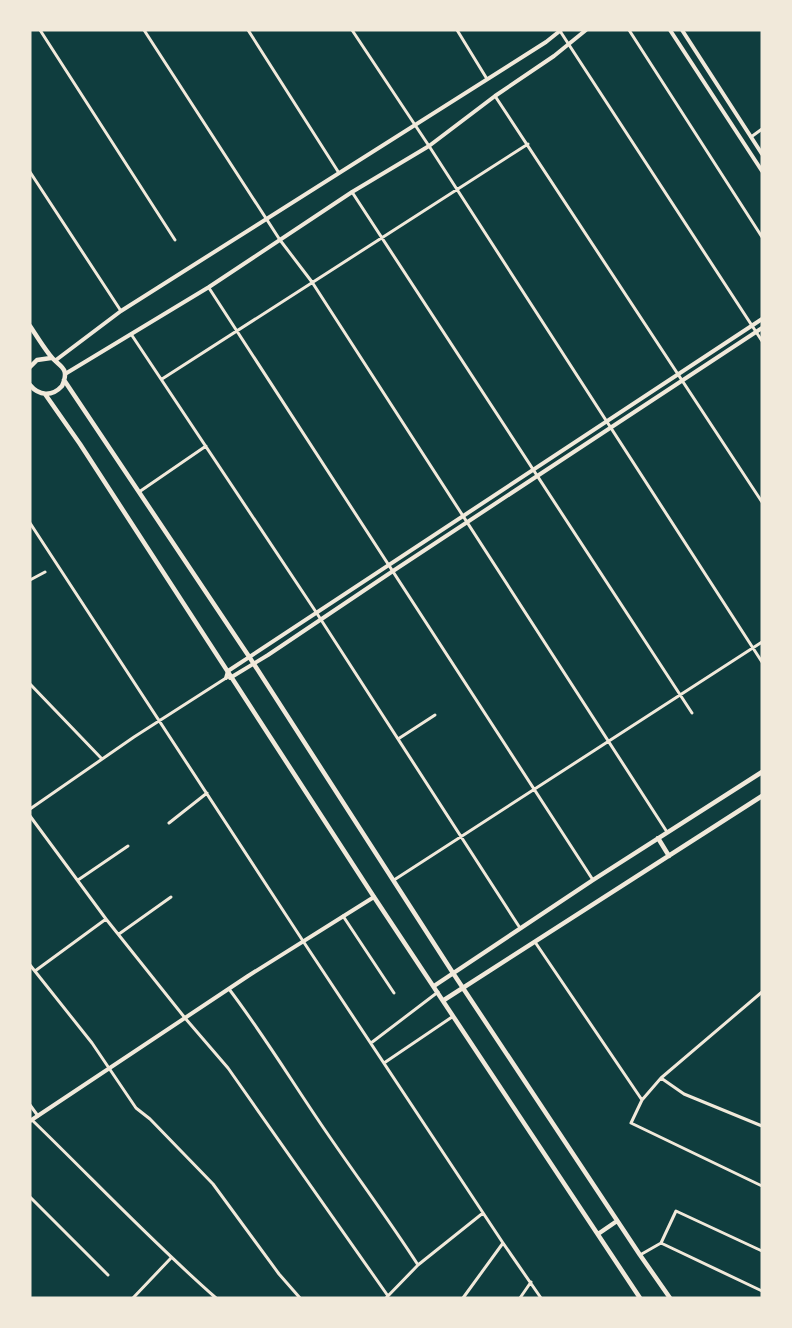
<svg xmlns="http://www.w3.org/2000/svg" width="792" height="1328" font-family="Montserrat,sans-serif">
  <rect width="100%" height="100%" fill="#0f3d3e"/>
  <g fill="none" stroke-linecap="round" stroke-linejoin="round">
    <path stroke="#f1e9da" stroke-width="3" d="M40 30 175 240
      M144 30 280 240 312 282 667 832
      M248 30 339 173
      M352 30 429 146 762 662
      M457 30 487 79
      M629 30 762 237
      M560 31 762 341
      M495 96 762 502
      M751 137 762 129
      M30 172 121 311
      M352 192 692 713
      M209 288 593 880
      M131 334 316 612 520 928
      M162 379 528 144
      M139 492 206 446
      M30 523 303 941 503 1243 541 1298
      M30 580 45 572
      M30 684 102 759
      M398 739 435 715
      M30 809 134 737 226 678
      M30 816 106 919 185 1018 228 1068 388 1296
      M169 823 207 793
      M78 880 128 846
      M394 880 762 642
      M343 916 394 993
      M119 934 171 897
      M535 942 642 1100 661 1078 762 992
      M30 965 92 1043 136 1108 150 1119 213 1184 279 1274 300 1298
      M35 971 106 919
      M229 989C264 1035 294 1085 327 1133 357 1177 389 1220 418 1265
      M371 1043 438 992
      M384 1063 452 1017
      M661 1078 684 1094 762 1126
      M642 1100 631 1123 762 1186
      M30 1105 38 1116
      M32 1120C93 1179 152 1242 216 1298
      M30 1197 108 1275
      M661 1243 676 1211 762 1251
      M640 1255 661 1243 762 1291
      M133 1298 171 1258
      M386 1298 418 1265 483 1213
      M463 1298 503 1243
      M520 1298 531 1282"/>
    <path stroke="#f1e9da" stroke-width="4" d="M670 30 762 171
      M682 30 762 154
      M56 360 121 311 546 42 561 30
      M65 374 209 287 352 192 429 146 495 96 554 56 586 30
      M226 678 228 671 762 319
      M230 678 268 655 393 571 762 328
      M30 1121 248 976 374 897"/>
    <path stroke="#f1e9da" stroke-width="4.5" d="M30 326C36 335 42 345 49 354 58 367 71 366 62 386 52 397 39 396 30 385
      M30 367 37 360 51 358
      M64 380 250 658 453 973 640 1255 670 1298
      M45 394 80 444 374 897 640 1298
      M658 838 669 856
      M434 986 593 880 762 772
      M444 1000 762 796
      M598 1234 617 1221"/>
  </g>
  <rect width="792" height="1328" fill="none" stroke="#f1e9da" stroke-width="63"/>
</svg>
